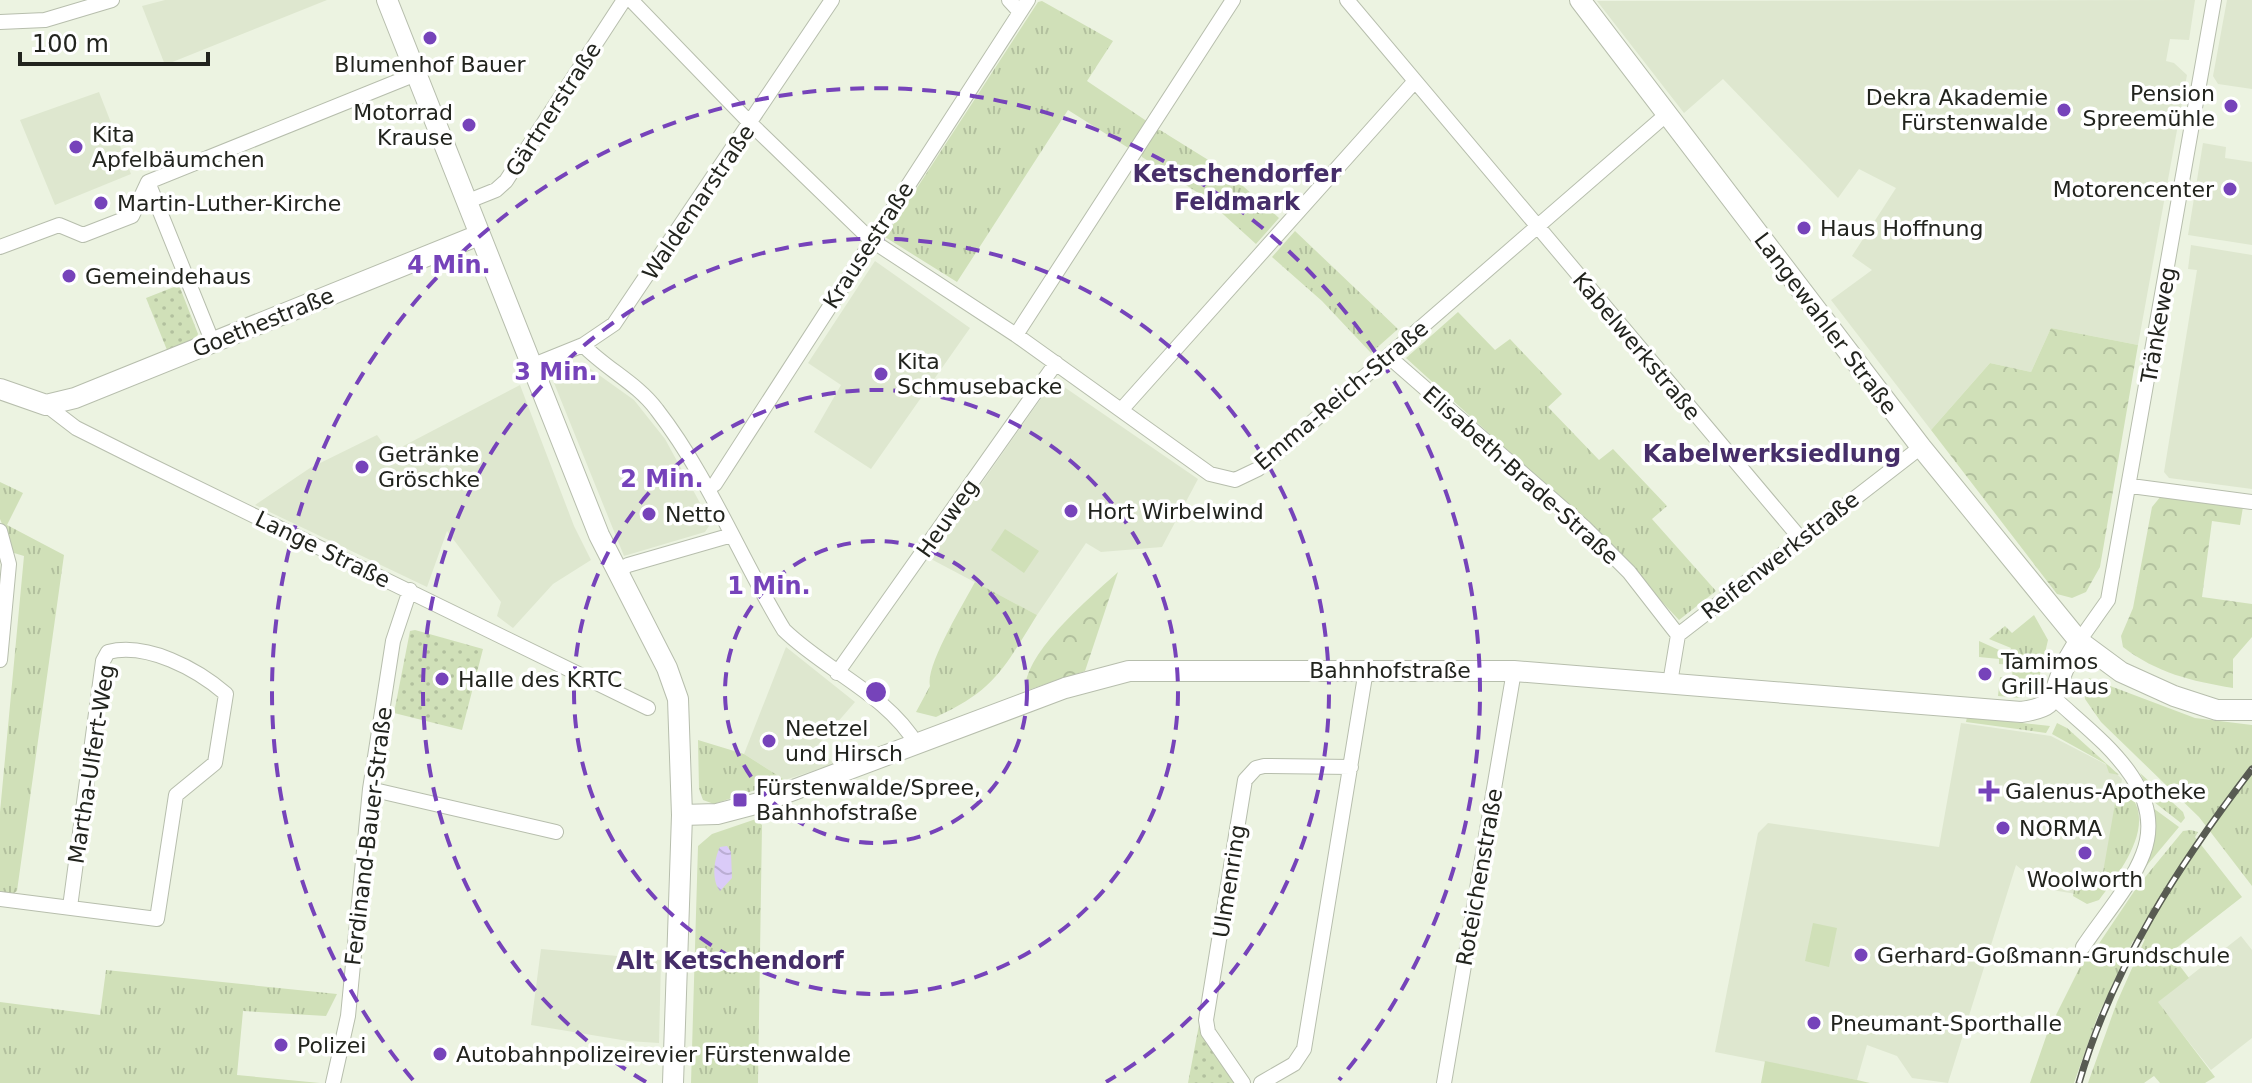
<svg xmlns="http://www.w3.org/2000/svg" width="2252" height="1083" font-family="'DejaVu Sans',sans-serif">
  <defs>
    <pattern id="grass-tufts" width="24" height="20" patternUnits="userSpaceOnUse" patternTransform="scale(2)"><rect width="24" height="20" fill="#d0e0b8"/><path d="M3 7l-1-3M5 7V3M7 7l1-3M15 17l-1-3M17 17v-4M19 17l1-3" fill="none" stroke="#b2c09e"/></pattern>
    <pattern id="forest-crowns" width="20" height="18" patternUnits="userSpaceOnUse" patternTransform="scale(2)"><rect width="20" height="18" fill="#d0e0b8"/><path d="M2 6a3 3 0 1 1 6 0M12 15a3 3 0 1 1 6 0" fill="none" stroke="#b2c09e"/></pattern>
    <pattern id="park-dots" width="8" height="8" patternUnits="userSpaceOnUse" patternTransform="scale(2)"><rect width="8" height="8" fill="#d0e0b8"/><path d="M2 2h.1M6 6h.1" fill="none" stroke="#b2c09e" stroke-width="1.8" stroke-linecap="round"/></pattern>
    <pattern id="water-waves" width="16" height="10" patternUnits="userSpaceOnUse" patternTransform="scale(2)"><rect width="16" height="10" fill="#dacbf8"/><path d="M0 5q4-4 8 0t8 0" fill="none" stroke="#bbaed4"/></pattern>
  </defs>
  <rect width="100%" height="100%" fill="#ecf3e1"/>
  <path fill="#dee7cf" d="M165 0H327L165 65 142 6Z
    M2195 0 2189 40 2170 39 2166 61 2174 63 2187 75 2138 345 2051 328 2031 372 1990 363 1931 430 1831 300 1872 270 1852 256 1896 188 1859 169 1838 198 1723 79 1684 113 1597 1Z
    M2227 0H2252V89L2218 84 2213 76Z
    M99 92 131 174 55 205 20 120Z
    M2203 143 2226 147 2225 158 2252 162V245L2188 235Z
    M2191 245 2252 255V489L2169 478 2164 472 2197 270 2188 269Z
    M875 261 970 328 871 469 814 432 841 385 808 363Z
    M573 364 585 365 634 400 665 439 711 523 705 532 624 556 550 373Z
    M1054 380 1198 479 1162 547 1101 552 1086 543 1037 615 929 558Z
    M520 385 574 526 591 560 553 584 513 628 497 616 501 602 447 531 427 587 255 505 310 468 377 435 390 453Z
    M786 647 855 702 817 746 834 764 785 780 744 754Z
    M1961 723 2051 736 2109 766 2122 779 2100 898 2046 889 2016 865 1948 1083 1912 1078 1897 1056 1867 1045 1857 1080 1715 1052 1758 833 1768 823 1939 847Z
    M2241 936 2252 950V1038L2211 1070 2157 1002Z
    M541 949 661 960 659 1043 628 1041 531 1025Z"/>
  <path fill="url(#grass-tufts)" d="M1042 1 1113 41 1087 81 1148 122 1130 149 1068 110 957 282 885 237 1038 2Z
    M1153 130H1160L1226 171 1279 218 1256 244 1203 196 1142 157 1140 152Z
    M1295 231 1398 329 1371 353 1322 301 1272 257Z
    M1458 312 1495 350 1510 339 1562 394 1548 407 1599 460 1613 449 1667 506 1652 519 1716 591 1679 620 1593 528 1406 358Z
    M0 482 23 493 7 525 64 555 17 891 11 895 0 892V812L24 556 14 553 0 519Z
    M975 582 1037 615C1004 668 995 690 936 717L916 712 930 686C925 666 964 603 975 582Z
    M2034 615 2048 640 2037 687 2021 698 1998 696 2000 677H2012L2013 665 1999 664V659L1979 657V641L2008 654 2011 648 1989 639 2005 626 2012 633Z
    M2089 678 2195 718 2252 725V886L2199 817 2101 722 2085 699 2084 683Z
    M1967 717 2050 726 2046 733 1966 722Z
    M2057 723 2067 728 2119 775 2109 773 2106 764 2052 734Z
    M698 740 744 754 785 780 714 804 703 800 699 789Z
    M2140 773 2183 812 2185 818 2181 823 2154 802Z
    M2125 790C2161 821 2119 873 2099 900L2087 904 2073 896 2077 872 2102 878 2117 792Z
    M2153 808 2179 827 2143 870Z
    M756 819 762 825 758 1083H691L698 846 712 834Z
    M2191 830 2198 832 2195 837 2242 897 2170 953 2189 978 2158 1002 2215 1077 2205 1083H2160L2154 1076 2144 1083H2088L2117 1002 2145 939 2133 941 2097 1018 2074 1083H2030L2048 1031 2092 943 2098 945 2137 887 2183 831Z
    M106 970 337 994 326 1016 243 1011 237 1075 320 1083H0V1002L100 1015Z"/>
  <path fill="url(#forest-crowns)" d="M2051 328 2138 345 2100 567 2086 592 2072 598 2057 594 1931 430 1990 363 2031 372Z
    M2161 496 2243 507 2240 525 2212 521 2202 597 2252 604V637L2233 659V688C2191 681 2157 673 2123 647L2121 636 2133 608 2152 507Z
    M1118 572 1085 671 1025 691C1024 652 1091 597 1118 572Z"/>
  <path fill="url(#park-dots)" d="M179 285 198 334 196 339 167 350 146 298Z
    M415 630 483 649 462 730 394 713 410 631Z
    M1199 1025 1235 1083H1188Z"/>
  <path fill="#d0e0b8" d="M1005 529 1039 551 1024 573 991 550Z
    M1813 923 1837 928 1829 967 1805 961Z
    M1765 1061 1857 1080 1870 1083H1761Z"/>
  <path fill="url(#water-waves)" d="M727 846 731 852 732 878 720 891C711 880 714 859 720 847Z"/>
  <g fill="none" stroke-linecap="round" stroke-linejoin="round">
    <g stroke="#b7bead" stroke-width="16">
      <path id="street" d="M631 0 751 124 871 240 1016 335 1210 474 1235 480 1258 469 1667 114
        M1009 0 1020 12
        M1347 0 1800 538
        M0 22 45 20 112 0
        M148 182 213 343
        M466 202 496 190 506 181 624 0
        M0 247 59 225 83 235 132 216 148 182 416 74
        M1016 335 1233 0
        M583 345C606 369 637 383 657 410 709 477 740 558 784 630 826 671 887 694 917 745
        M1388 356 1584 527 1629 572 1678 635
        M531 366 583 345 614 324 832 0
        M46 405 76 428 142 461 648 708
        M1122 409 1415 81
        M2131 486 2252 502
        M708 488 715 484 1028 0
        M0 531 9 564 0 660
        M617 572 628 565 732 535
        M2079 641 2108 600 2214 0
        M837 673 1056 363
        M1670 683 1678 635 1921 447
        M2054 698C2096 737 2169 787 2143 854 2131 886 2102 918 2083 947
        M370 789 556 832
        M0 899 157 919 176 795 215 763 226 694C197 669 147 642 108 652L103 661 70 907
        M333 1083 348 1016 370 789 393 641 410 590
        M1243 1083 1208 1032 1206 1020 1245 780 1256 768 1264 766 1351 767
        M1261 1083 1294 1064 1304 1049 1366 670
        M1444 1083 1514 671"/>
    </g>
    <g stroke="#b7bead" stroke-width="22">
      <path id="secondary" d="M387 0 599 535 667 668 678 699 682 815 673 1083
        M1580 0 1921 447 2079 641 2121 672 2174 696 2217 710H2252
        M0 389 46 405 75 398 479 235
        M682 815 717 814 759 803 1065 688 1129 671H1514L2021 712C2057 707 2051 699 2063 670 2067 660 2074 651 2079 641"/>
    </g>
    <use href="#street" stroke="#fff" stroke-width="14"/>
    <use href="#secondary" stroke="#fff" stroke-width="20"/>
    <g stroke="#585b52" stroke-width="7">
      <path id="rail" d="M2079 1083C2112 967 2180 863 2252 769"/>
    </g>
    <use href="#rail" stroke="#fff" stroke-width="4" stroke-dasharray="12" stroke-linecap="butt"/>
  </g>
  <g fill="none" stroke="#7643ba" stroke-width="4" stroke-dasharray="14 10">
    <circle cx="876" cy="692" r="151"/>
    <circle cx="876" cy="692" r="302"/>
    <path d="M646 1082A453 453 0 1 1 1106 1082"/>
    <path d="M413 1080A604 604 0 1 1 1339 1080"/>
  </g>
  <g fill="#7643ba" stroke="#fff" stroke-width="3">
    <circle cx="430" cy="38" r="8"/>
    <circle cx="2231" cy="106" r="8"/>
    <circle cx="2064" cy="110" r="8"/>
    <circle cx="469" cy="125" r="8"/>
    <circle cx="76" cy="147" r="8"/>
    <circle cx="2230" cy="189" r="8"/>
    <circle cx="101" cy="203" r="8"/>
    <circle cx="1804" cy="228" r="8"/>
    <circle cx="69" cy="276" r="8"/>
    <circle cx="881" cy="374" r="8"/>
    <circle cx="362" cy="467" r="8"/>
    <circle cx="1071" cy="511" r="8"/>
    <circle cx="649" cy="514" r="8"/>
    <circle cx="1985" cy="674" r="8"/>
    <circle cx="442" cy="679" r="8"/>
    <circle cx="769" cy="741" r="8"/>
    <path d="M1985 779h8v8h8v8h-8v8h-8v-8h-8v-8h8z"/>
    <rect x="732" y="792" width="16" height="16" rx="4"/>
    <circle cx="2003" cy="828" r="8"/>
    <circle cx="2085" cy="853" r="8"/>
    <circle cx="1861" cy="955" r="8"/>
    <circle cx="1814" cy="1023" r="8"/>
    <circle cx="281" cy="1045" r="8"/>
    <circle cx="440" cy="1054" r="8"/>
  </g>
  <g text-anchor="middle" stroke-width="7" stroke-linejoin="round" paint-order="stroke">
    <g font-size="22" fill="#22241e" stroke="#fff" text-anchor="start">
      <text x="430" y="72" text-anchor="middle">Blumenhof Bauer</text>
      <text x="2215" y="101" text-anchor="end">Pension<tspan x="2215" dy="25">Spreemühle</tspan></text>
      <text x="2048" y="105" text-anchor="end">Dekra Akademie<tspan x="2048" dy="25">Fürstenwalde</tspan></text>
      <text x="453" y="120" text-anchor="end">Motorrad<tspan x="453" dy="25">Krause</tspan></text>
      <text x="92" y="142">Kita<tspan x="92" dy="25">Apfelbäumchen</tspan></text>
      <text x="2214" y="197" text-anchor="end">Motorencenter</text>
      <text x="117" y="211">Martin-Luther-Kirche</text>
      <text x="1820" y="236">Haus Hoffnung</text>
      <text x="85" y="284">Gemeindehaus</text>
      <text x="897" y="369">Kita<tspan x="897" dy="25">Schmusebacke</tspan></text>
      <text x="378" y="462">Getränke<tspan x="378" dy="25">Gröschke</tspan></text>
      <text x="1087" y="519">Hort Wirbelwind</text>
      <text x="665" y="522">Netto</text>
      <text x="2001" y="669">Tamimos<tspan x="2001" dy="25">Grill-Haus</tspan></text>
      <text x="458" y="687">Halle des KRTC</text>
      <text x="785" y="736">Neetzel<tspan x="785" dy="25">und Hirsch</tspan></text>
      <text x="756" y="795">Fürstenwalde/Spree,<tspan x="756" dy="25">Bahnhofstraße</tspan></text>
      <text x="2005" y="799">Galenus-Apotheke</text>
      <text x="2019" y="836">NORMA</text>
      <text x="2085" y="887" text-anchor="middle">Woolworth</text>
      <text x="1877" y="963">Gerhard-Goßmann-Grundschule</text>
      <text x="1830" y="1031">Pneumant-Sporthalle</text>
      <text x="297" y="1053">Polizei</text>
      <text x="456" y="1062">Autobahnpolizeirevier Fürstenwalde</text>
    </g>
    <g font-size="22" fill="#22241e" stroke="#fff">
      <text transform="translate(553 109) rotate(-57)" y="8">Gärtnerstraße</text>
      <text transform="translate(698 202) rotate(-56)" y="8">Waldemarstraße</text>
      <text transform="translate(868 245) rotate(-57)" y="8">Krausestraße</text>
      <text transform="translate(263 322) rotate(-22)" y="8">Goethestraße</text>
      <text transform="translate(1826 323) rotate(53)" y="8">Langewahler Straße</text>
      <text transform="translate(2158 325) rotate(-80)" y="8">Tränkeweg</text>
      <text transform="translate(1637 346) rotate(50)" y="8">Kabelwerkstraße</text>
      <text transform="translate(1341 395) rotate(-40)" y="8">Emma-Reich-Straße</text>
      <text transform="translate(1521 475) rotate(42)" y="8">Elisabeth-Brade-Straße</text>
      <text transform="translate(947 518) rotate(-55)" y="8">Heuweg</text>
      <text transform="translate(323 549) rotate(26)" y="8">Lange Straße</text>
      <text transform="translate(1780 555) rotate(-38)" y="8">Reifenwerkstraße</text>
      <text x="1390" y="678">Bahnhofstraße</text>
      <text transform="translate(91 764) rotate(-81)" y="8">Martha-Ulfert-Weg</text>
      <text transform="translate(368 836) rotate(-83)" y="8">Ferdinand-Bauer-Straße</text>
      <text transform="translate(1479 877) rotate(-80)" y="8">Roteichenstraße</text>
      <text transform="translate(1229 881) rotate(-81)" y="8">Ulmenring</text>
    </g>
    <g font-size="24" font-weight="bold" fill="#462e69" stroke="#fff">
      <text x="1237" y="182">Ketschendorfer<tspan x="1237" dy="28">Feldmark</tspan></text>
      <text x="1772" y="462">Kabelwerksiedlung</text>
      <text x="730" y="969">Alt Ketschendorf</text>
    </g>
  </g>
  <circle cx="876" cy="692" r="12" fill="#7643ba" stroke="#fff" stroke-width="4"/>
  <g font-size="24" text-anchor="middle" font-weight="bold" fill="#7643ba" stroke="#fff" stroke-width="7" stroke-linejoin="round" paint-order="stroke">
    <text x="449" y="273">4 Min.</text>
    <text x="556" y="380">3 Min.</text>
    <text x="662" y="487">2 Min.</text>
    <text x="769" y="594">1 Min.</text>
  </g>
  <path d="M20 52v12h188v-12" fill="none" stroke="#22241e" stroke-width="4"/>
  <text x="32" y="52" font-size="24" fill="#22241e" stroke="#ffffff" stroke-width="6" paint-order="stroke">100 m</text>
</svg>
